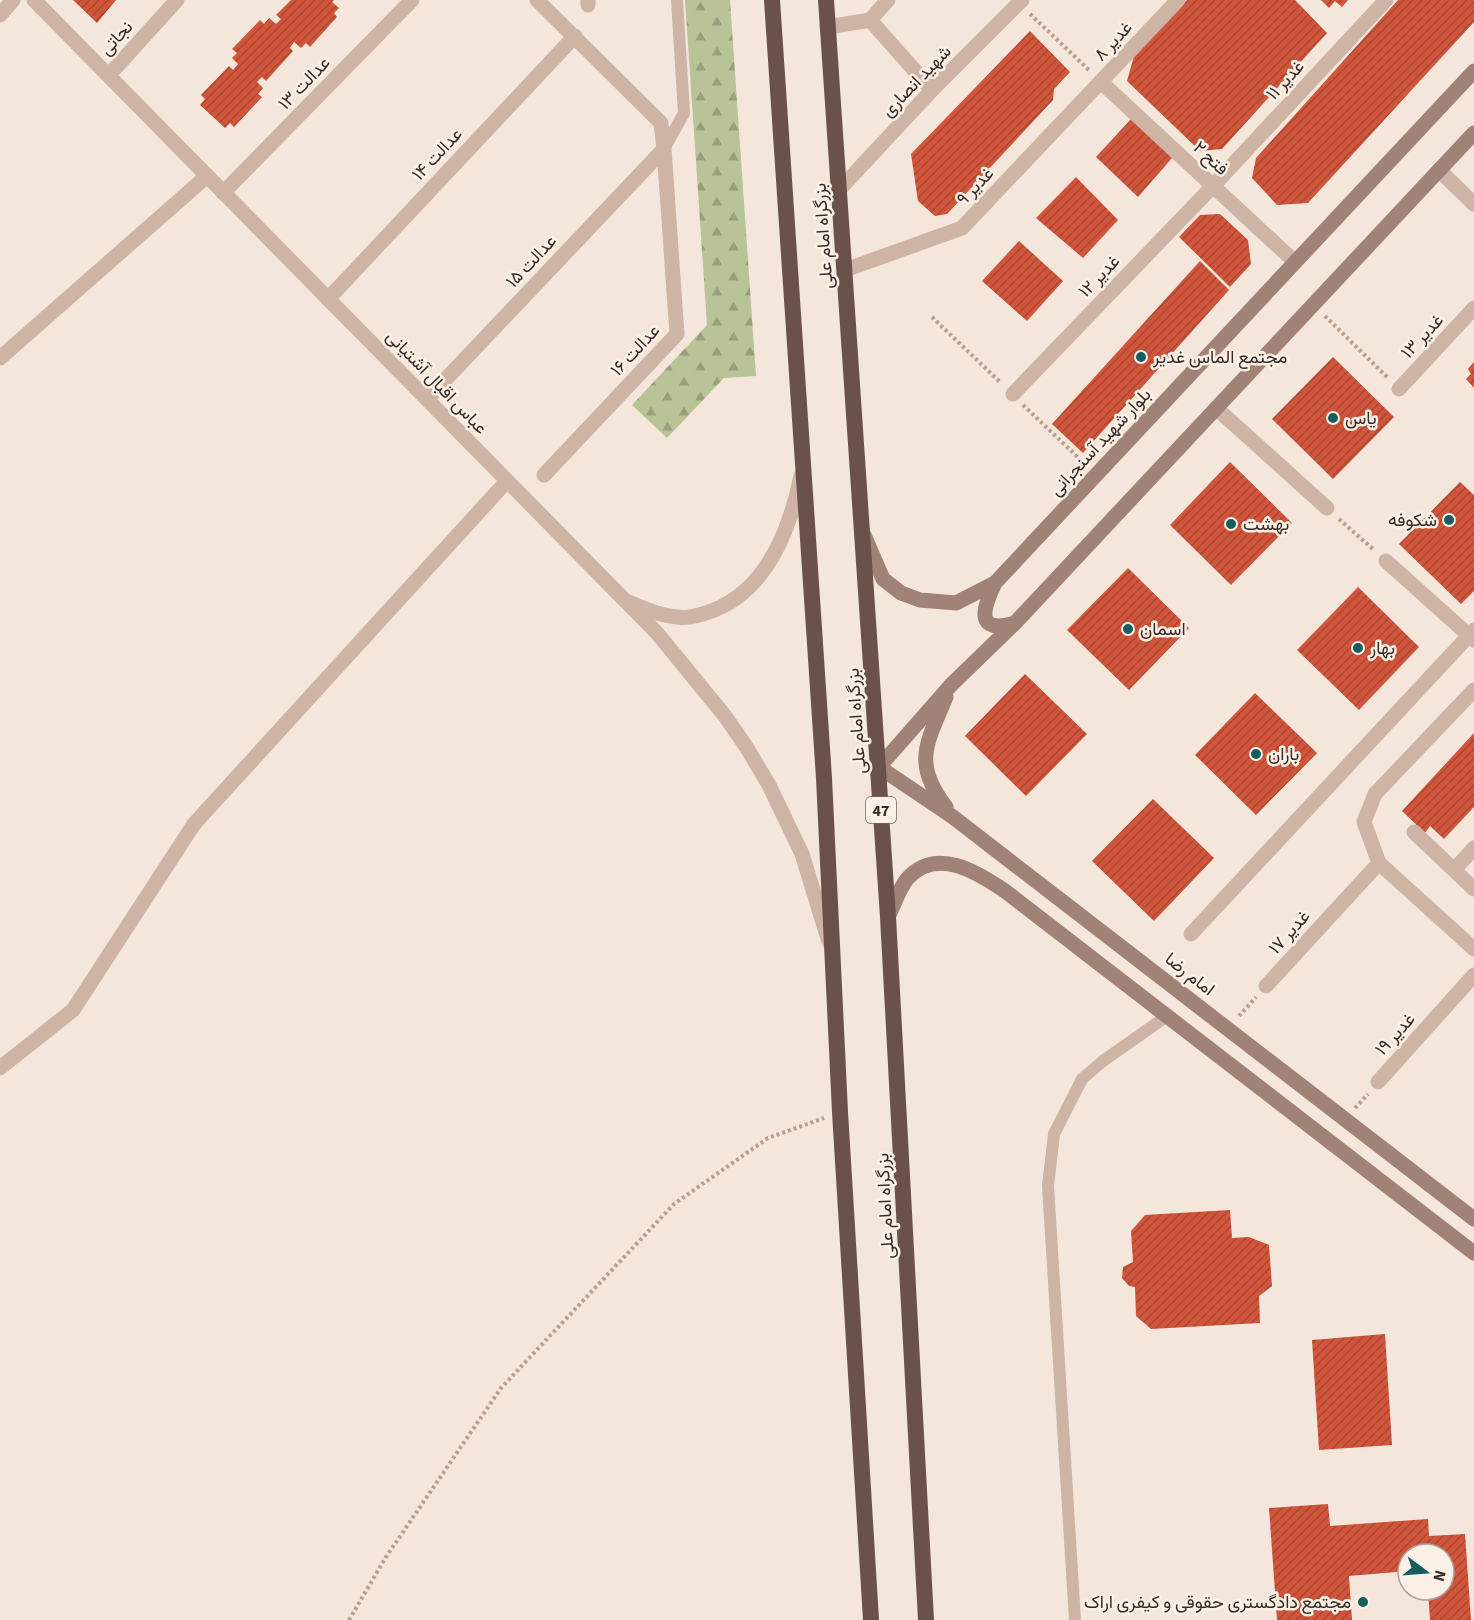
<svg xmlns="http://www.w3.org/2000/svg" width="1474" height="1620" font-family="'Source Sans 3',Vazirmatn,sans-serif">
  <defs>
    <pattern id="forest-firs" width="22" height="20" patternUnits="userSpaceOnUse" patternTransform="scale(1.5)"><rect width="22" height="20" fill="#b8c498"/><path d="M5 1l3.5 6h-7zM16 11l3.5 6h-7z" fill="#979f7c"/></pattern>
    <pattern id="building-hatch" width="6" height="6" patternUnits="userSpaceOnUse" patternTransform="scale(1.5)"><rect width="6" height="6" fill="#d0553b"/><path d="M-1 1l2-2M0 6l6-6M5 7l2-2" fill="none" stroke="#aa4732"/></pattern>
  </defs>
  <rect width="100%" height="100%" fill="#f4e6da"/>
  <path fill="url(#forest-firs)" d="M685 0H730L756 376 724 378 667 438 632 405 707 325Z"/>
  <path fill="url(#building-hatch)" d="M73 0H116L97 23Z
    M291 0H334L332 2 339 8 334 13 337 17 310 47 306 43 301 48 294 42 290 48 293 51 266 81 262 77 257 82 263 88 258 94 262 97 234 127 230 123 225 128 200 105 205 99 201 95 229 66 233 70 238 64 232 58 237 53 232 49 260 20 264 24 269 18 276 24 281 19 276 15Z
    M1187 0H1295L1327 33 1222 149 1200 151 1127 81 1134 56Z
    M1321 0H1348L1342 7 1335 1 1329 8Z
    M1398 0H1474V22L1308 203 1277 205 1252 178 1256 158Z
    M1030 31 1070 72 1054 89 1053 100 947 214 935 216 918 201 911 154Z
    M1132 118 1172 158 1138 197 1096 157Z
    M1076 177 1118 220 1083 258 1036 218Z
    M1220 214 1248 240 1251 264 1230 287 1179 237 1200 215Z
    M1019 241 1063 281 1027 321 982 281Z
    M1200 261 1229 290 1083 453 1052 424Z
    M1333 357 1394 417 1333 479 1272 419Z
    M1474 362V388L1466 379 1471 374 1468 369Z
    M1230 462 1292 523 1231 585 1170 525Z
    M1460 482 1474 495V591L1461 604 1399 544Z
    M1128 568 1189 628 1129 690 1067 630Z
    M1358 587 1419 647 1359 710 1297 650Z
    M1025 674 1087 734 1026 796 965 736Z
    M1255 693 1317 753 1256 815 1195 755Z
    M1474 733V807L1444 839 1430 826 1425 833 1402 811Z
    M1153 799 1214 858 1154 921 1092 861Z
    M1230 1210 1232 1238 1249 1237 1269 1245 1272 1286 1259 1296 1260 1323 1151 1329 1136 1316 1135 1287 1129 1286 1122 1278 1123 1267 1133 1262 1131 1231 1145 1215Z
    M1385 1334 1392 1445 1319 1450 1312 1340Z
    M1328 1504 1330 1526 1428 1519 1429 1536 1465 1534 1471 1620H1430L1428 1590H1444V1554H1408V1571L1349 1576 1352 1620H1277L1269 1508Z"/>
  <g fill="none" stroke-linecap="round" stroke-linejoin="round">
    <path stroke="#b99e8e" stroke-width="4" stroke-dasharray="3 3" stroke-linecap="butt" d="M1030 14 1090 71
      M1325 316 1388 378
      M932 317 1001 383
      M1023 405 1085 464
      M1339 519 1374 550
      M1239 1016 1256 997
      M1355 1108 1368 1094
      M349 1620 386 1557 501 1388 674 1204 768 1138 824 1118"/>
    <path stroke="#cdb4a4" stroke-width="12" d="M664 149 684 113 677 0
      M1075 1620 1048 1186 1054 1134 1082 1079 1103 1061 1167 1016"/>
    <path stroke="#cdb4a4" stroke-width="15" d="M537 0 661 123 664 149 677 334 544 475
      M588 0V5
      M0 15 13 0
      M870 20 932 90
      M828 27 870 20 888 0
      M1101 82 1295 262
      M1439 170 1474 204
      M223 193 412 0
      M845 270 962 228 1178 0
      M328 299 575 36
      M0 358 207 176
      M1399 389 1474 308
      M1013 394 1213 186 1386 0
      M427 399 664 149
      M1216 408 1327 508
      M1386 561 1474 640
      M1414 832 1474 889
      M1454 870 1474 848
      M1191 934 1474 630
      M1266 986 1379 863
      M0 1068 73 1010 194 824 507 481
      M1378 1082 1474 975"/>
    <path stroke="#cdb4a4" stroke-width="15" d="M34 0 657 633 725 716 747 748 769 785 802 854 829 942
      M109 75 177 0
      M839 190 932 90 1022 0
      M629 602C644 609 661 616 678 617 689 619 704 614 714 610 767 589 790 529 801 476
      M1474 690 1375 794 1364 822 1379 863 1474 949"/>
    <path stroke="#a18276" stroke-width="15" d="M1474 133 1015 623 951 685 879 767 953 817 1474 1219
      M864 535 883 579 901 593 920 600 956 603 995 583 1474 71
      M995 583C983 608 974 635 1015 623
      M946 697C927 743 912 763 946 807
      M888 917C894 905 899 889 907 879 936 846 977 872 1005 891L1474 1253"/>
    <path stroke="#6a524a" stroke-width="16" d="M772 0 824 778 840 1112 871 1620
      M826 0 888 917 926 1620"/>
  </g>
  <g fill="#185d5d" stroke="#fbf0e6" stroke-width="2">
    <circle cx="1141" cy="357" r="6"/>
    <circle cx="1333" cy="418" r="6"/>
    <circle cx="1449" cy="520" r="6"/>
    <circle cx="1231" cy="524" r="6"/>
    <circle cx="1128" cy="629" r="6"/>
    <circle cx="1358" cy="648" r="6"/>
    <circle cx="1256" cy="754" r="6"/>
    <circle cx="1363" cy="1602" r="6"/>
  </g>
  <g text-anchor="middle" stroke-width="5" stroke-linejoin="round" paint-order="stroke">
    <rect fill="#fbf0e6" stroke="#726660" stroke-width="1.5" x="866" y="797" width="30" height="26" rx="4.5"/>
    <g font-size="16" font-weight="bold" fill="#382b27">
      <text x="881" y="816">47</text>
    </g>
    <g font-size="18" fill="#382b27" stroke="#fbf0e6">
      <text transform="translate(116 38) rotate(-48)" y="6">نجاتی</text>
      <text transform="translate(1113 41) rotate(-47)" y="6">غدیر ۸</text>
      <text transform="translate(1285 80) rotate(-47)" y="6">غدیر ۱۱</text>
      <text transform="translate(916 81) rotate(-46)" y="6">شهید انصاری</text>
      <text transform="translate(304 83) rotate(-46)" y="6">عدالت ۱۳</text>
      <text transform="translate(437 154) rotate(-47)" y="6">عدالت ۱۴</text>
      <text transform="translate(1211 158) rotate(43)" y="6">فتح ۲</text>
      <text transform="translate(975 186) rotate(-46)" y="6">غدیر ۹</text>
      <text transform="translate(823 236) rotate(-94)" y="6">بزرگراه امام علی</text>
      <text transform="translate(531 261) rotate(-47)" y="6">عدالت ۱۵</text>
      <text transform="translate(1099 276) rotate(-46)" y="6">غدیر ۱۲</text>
      <text transform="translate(1422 336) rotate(-47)" y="6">غدیر ۱۳</text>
      <text transform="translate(635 350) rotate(-47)" y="6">عدالت ۱۶</text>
      <text transform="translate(437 382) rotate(46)" y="6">عباس اقبال آشتیانی</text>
      <text transform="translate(1100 442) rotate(-47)" y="6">بلوار شهید آسنجرانی</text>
      <text transform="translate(856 721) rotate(-94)" y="6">بزرگراه امام علی</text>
      <text transform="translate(1289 932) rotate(-48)" y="6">غدیر ۱۷</text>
      <text transform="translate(1190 974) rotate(38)" y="6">امام رضا</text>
      <text transform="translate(1395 1034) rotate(-48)" y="6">غدیر ۱۹</text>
      <text transform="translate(885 1206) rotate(-93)" y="6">بزرگراه امام علی</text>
    </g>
    <g font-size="18" fill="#382b27" stroke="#fbf0e6" text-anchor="start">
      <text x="1153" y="363">مجتمع الماس غدیر</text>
      <text x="1345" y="424">یاس</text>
      <text x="1437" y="526" text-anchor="end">شکوفه</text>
      <text x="1243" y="530">بهشت</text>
      <text x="1140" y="635">اسمان</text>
      <text x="1370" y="654">بهار</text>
      <text x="1268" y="760">باران</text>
      <text x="1351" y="1608" text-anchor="end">مجتمع دادگستری حقوقی و کیفری اراک</text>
    </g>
  </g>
  <g transform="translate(1426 1572) rotate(106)"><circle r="28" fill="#fbf0e6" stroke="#ada19a" stroke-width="1.5"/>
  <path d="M0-4.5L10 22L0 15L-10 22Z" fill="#185d5d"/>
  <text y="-9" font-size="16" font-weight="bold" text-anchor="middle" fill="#382b27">N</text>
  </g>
</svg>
